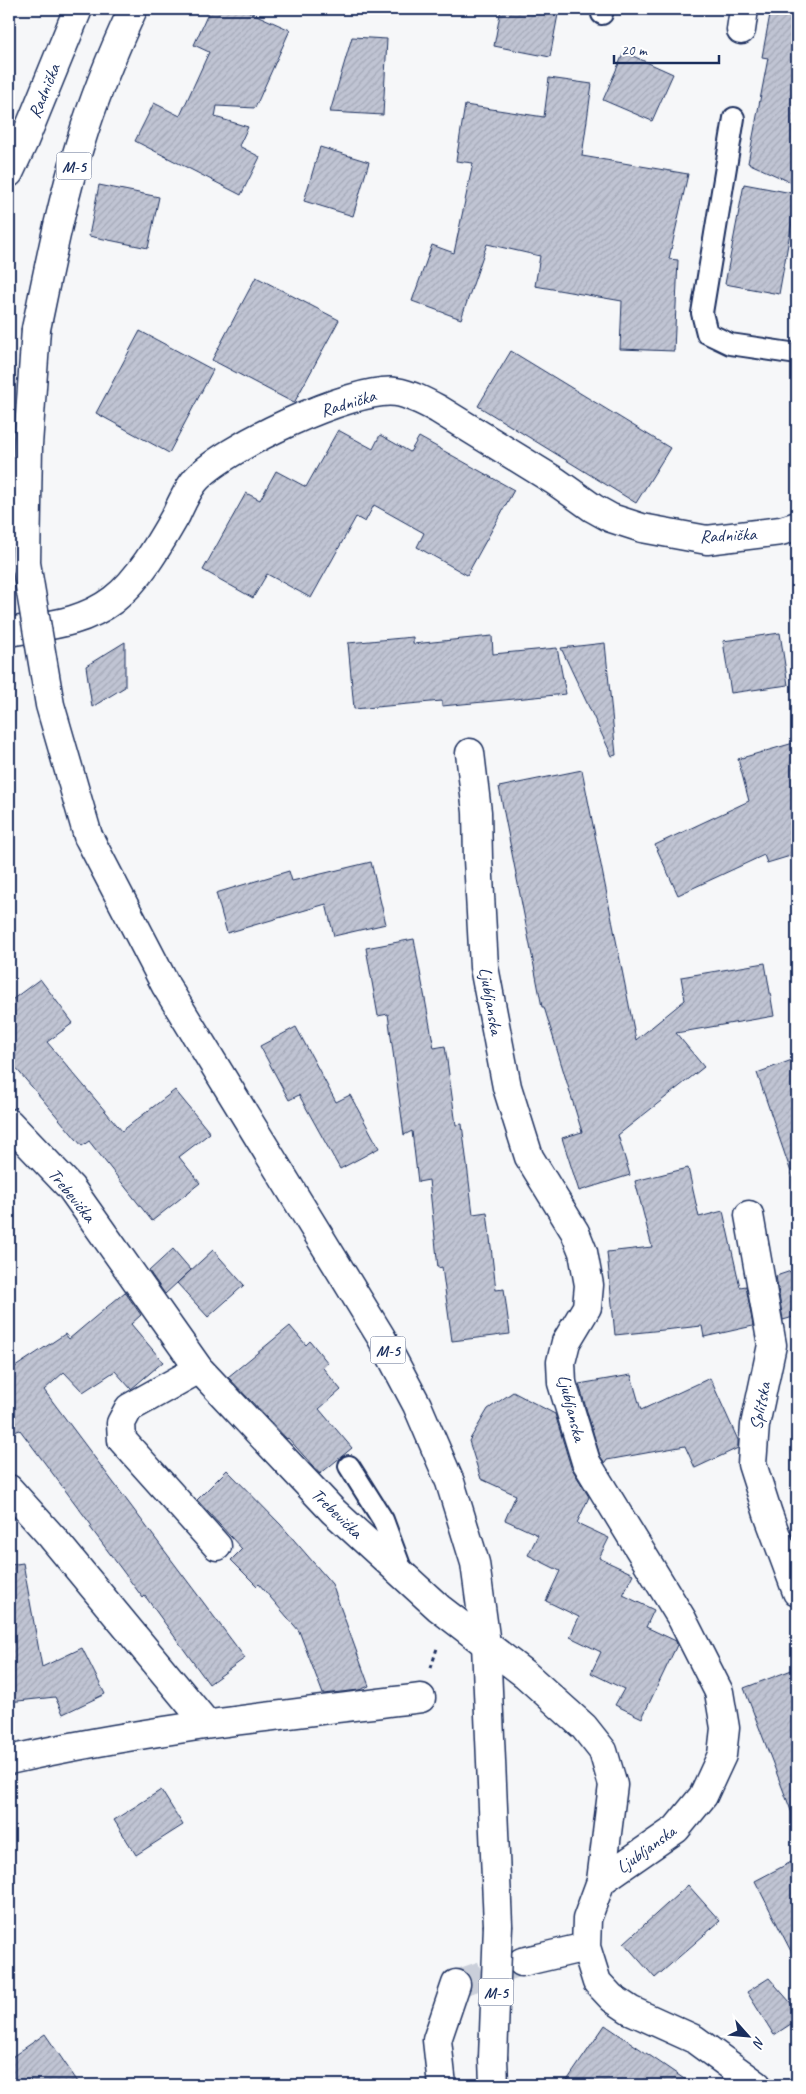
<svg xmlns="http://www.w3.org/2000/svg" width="806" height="2094" font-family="Caveat,sans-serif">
  <defs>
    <pattern id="building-hatch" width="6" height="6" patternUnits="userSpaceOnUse" patternTransform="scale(1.25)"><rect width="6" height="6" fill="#c0c4d3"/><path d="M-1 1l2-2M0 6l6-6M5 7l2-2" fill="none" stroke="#a4a9b8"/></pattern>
  </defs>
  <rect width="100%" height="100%" fill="#f6f7f9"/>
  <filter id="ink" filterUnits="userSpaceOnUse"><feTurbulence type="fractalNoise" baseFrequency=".02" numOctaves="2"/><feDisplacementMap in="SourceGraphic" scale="10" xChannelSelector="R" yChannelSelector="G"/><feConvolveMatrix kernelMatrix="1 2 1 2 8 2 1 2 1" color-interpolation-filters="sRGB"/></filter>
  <g filter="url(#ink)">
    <path fill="url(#building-hatch)" stroke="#1b2f5e" d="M210 9H243L290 30 255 108 217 106 215 117 248 127 239 146 260 157 241 195 135 141 154 103 180 116 209 52 194 45Z
      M501 9H559L550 57 494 46Z
      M771 9H797V185L748 163 768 58 762 57Z
      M352 37 387 39 383 115 330 112Z
      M624 52 673 74 652 121 603 100Z
      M549 78 592 84 582 156 688 174 669 259 678 260 674 351 620 349 622 301 535 286 540 256 487 244 461 319 412 301 432 245 454 253 473 163 456 161 465 105 544 117Z
      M320 147 369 162 353 216 304 201Z
      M744 184 797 194 779 294 725 284Z
      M99 185 159 197 148 248 89 236Z
      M256 277 339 320 294 403 212 360Z
      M140 331 213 370 169 453 96 413Z
      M511 351 670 448 636 503 478 406Z
      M338 430 373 449 380 435 410 452 419 437 514 490 467 575 417 547 424 533 374 505 365 522 356 517 311 598 267 574 253 598 203 570 246 493 260 500 276 471 306 487Z
      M780 633 788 685 731 693 723 641Z
      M492 636 493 654 557 648 566 694 442 706V701L354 709 348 643 413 637V644Z
      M125 642V687L92 707 86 666Z
      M605 643 616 755 612 756 561 648Z
      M797 742V854L767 863 764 855 678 895 655 845 749 801 738 759Z
      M582 770 636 1040 685 1000 681 977 765 963 774 1016 676 1033 704 1067 618 1135 630 1175 579 1191 562 1138 582 1132 544 1007H542L499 787Z
      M371 862 386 924 334 936 326 904 227 933 216 893 289 871 292 881Z
      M414 939 434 1048 445 1046 456 1125 462 1124 473 1214 487 1212 496 1290 504 1289 510 1334 452 1341 442 1267 438 1268 429 1180 418 1182 412 1131 404 1135 388 1014 378 1016 366 948Z
      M40 979 73 1023 47 1042 122 1131 175 1090 210 1133 179 1157 200 1183 152 1221 89 1141 82 1146 9 1060V1002Z
      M296 1027 336 1102 350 1095 379 1148 340 1169 299 1095 289 1100 260 1046Z
      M792 1060 797 1075V1177L793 1178 757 1073Z
      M688 1168 699 1217 723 1211 740 1287 746 1286 753 1326 704 1337 702 1326 615 1335 607 1252 652 1247 635 1181Z
      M173 1249 191 1270 165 1294 149 1271Z
      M213 1250 244 1285 208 1317 177 1283Z
      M797 1269V1316L783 1320 776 1276Z
      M125 1292 141 1315 131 1324 163 1362 131 1389 115 1371 83 1392 64 1372 44 1390 245 1658 209 1684 145 1596 143 1598 90 1527 92 1526 20 1430 9 1434V1371L65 1334 69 1339Z
      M290 1326 306 1345 310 1341 328 1363 323 1368 341 1390 319 1409 352 1448 320 1474 288 1438 287 1439 228 1377Z
      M631 1375 641 1410 710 1378 738 1440V1448L695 1468 685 1446 607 1460 605 1463 600 1456 579 1384Z
      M513 1392 555 1414 571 1467 589 1497 577 1523 609 1538 599 1558 633 1574 623 1595 654 1610 646 1627 676 1641 677 1645 642 1718 615 1705 624 1689 591 1673 601 1652 570 1637 579 1617 546 1601 560 1571 528 1555 538 1535 505 1520 516 1495 481 1479 469 1441 488 1409Z
      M227 1470 281 1525 332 1584 369 1686 359 1690 323 1694 299 1631 259 1584 257 1586 231 1560 242 1549 197 1500Z
      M23 1563 42 1667 82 1648 105 1694 63 1714 55 1697 9 1702V1565Z
      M797 1668V1821H795L744 1688Z
      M161 1790 183 1825 136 1855 114 1820Z
      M797 1859V1963L755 1881Z
      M688 1885 720 1921 655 1978 624 1943Z
      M769 1978 797 2010V2020L774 2035 747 1992Z
      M605 2025 693 2085H564Z
      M45 2034 80 2085H9V2059Z"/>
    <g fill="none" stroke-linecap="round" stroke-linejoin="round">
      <path stroke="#cacfda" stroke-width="28" stroke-dasharray="28 14" stroke-linecap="butt" d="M456 1984 518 1963"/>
      <g stroke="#1b2f5e" stroke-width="24">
        <path id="lane" d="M602 14 603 9
          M734 118 702 313 707 333 730 344 797 354
          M349 1466 383 1520 403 1574"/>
      </g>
      <g stroke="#1b2f5e" stroke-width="31">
        <path id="street" d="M741 30 744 9
          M9 173 24 141 78 9
          M9 632C47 625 81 624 113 600 139 580 160 543 176 515 181 504 187 491 194 482 220 449 354 386 396 392 410 394 425 402 438 409L555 481 593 508 611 518 642 528 707 540 781 531 797 526
          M470 753 477 812 478 859 484 967 507 1087 529 1157 575 1232 583 1252 589 1285 587 1307 566 1342 561 1362 562 1383 586 1462 682 1619 719 1692 725 1728 722 1755 703 1796 676 1829 601 1881
          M9 1123 71 1188 199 1369 333 1511 439 1608 526 1675 584 1727 603 1751 613 1785 601 1881 587 1919 586 1947 597 1982 612 1998 630 2010 694 2039 757 2085
          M749 1215 772 1345 755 1425 752 1464 768 1514 797 1592
          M199 1369 129 1408 121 1423 122 1440 217 1546
          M9 1489 52 1537 206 1723
          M9 1760C145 1729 283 1715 421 1698
          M522 1962 586 1947
          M442 2085 437 2040 456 1984"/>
      </g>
      <g stroke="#1b2f5e" stroke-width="31">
        <path id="primary" d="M36 329C49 267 61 204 80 144 94 98 113 52 133 9
          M88 836 166 986 381 1337 417 1405 450 1482 475 1563 486 1644 498 1925
          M493 2058 494 2085"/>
      </g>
      <path stroke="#1b2f5e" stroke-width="3" stroke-dasharray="4 4" stroke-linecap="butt" d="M431 1668 437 1648"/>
      <use href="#lane" stroke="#fff" stroke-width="20"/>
      <use href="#street" stroke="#fff" stroke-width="28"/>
      <use href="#primary" stroke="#fff" stroke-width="28"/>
      <g stroke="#1b2f5e" stroke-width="31" stroke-linecap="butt">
        <path id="primary-bridge" d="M36 329 28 445 26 563 50 705 88 836
          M493 2058 498 1925"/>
      </g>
      <use href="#primary-bridge" stroke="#fff" stroke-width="28"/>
    </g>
  </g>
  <g text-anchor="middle" stroke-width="4" stroke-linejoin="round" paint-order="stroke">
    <g fill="#fff" stroke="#5f6d8e" stroke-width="1">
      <rect x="56.5" y="152.5" width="35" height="27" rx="4"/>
      <rect x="370.5" y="1336.5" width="35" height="27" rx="4"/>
      <rect x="478.5" y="1978.5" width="35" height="27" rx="4"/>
    </g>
    <g font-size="16" font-weight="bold" fill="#1b2f5e">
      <text x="74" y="172">M-5</text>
      <text x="388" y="1356">M-5</text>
      <text x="496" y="1998">M-5</text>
    </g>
    <g font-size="18" fill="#1b2f5e" stroke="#fff">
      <text transform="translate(44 91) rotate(-68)" y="6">Radnička</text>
      <text transform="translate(348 403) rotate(-17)" y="6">Radnička</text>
      <text transform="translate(728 535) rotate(-3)" y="6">Radnička</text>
      <text transform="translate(491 1001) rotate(80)" y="6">Ljubljanska</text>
      <text transform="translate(72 1195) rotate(51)" y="6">Trebevićka</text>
      <text transform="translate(760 1406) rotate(-79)" y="6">Splitska</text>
      <text transform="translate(572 1408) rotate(76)" y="6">Ljubljanska</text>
      <text transform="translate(337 1513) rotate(44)" y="6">Trebevićka</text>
      <text transform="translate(646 1849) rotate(-36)" y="6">Ljubljanska</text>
    </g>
  </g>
  <rect width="806" height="2094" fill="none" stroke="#fff" stroke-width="30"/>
  <rect x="15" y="15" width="776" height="2064" fill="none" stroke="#1b2f5e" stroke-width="2" filter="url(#ink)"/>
  <g transform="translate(748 2036) rotate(117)" stroke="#ffffff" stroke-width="4" paint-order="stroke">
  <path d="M0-4L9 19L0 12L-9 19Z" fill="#1b2f5e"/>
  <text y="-8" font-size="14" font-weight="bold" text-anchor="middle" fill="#1b2f5e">N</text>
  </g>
  <path d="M614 55v8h105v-8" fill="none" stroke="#1b2f5e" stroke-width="2.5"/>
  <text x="621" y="55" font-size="15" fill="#1b2f5e" stroke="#ffffff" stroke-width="4" paint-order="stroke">20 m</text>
</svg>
